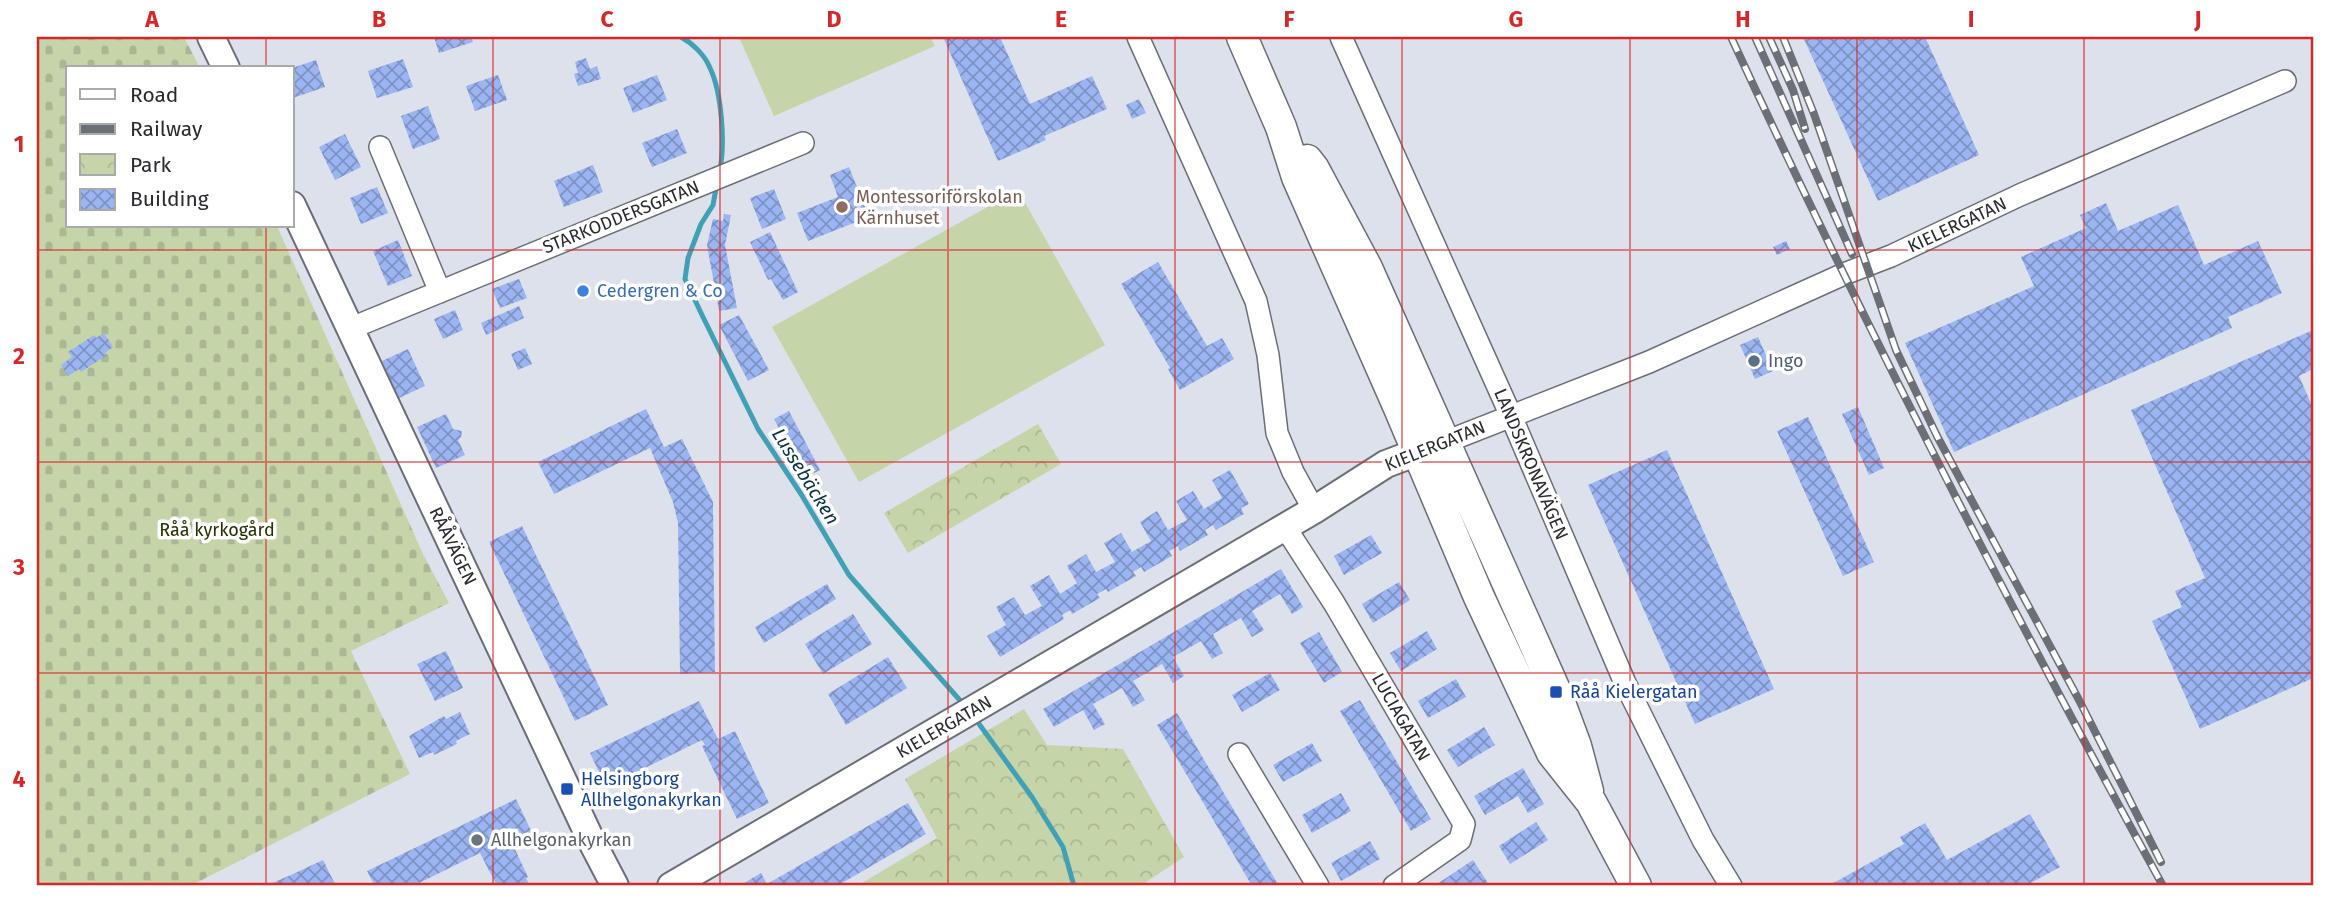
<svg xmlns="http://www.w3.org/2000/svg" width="2350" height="923" font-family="'Fira Sans',sans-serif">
  <defs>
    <pattern id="cemetery-stones" width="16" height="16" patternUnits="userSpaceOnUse" patternTransform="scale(1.75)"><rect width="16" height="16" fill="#c6d5a9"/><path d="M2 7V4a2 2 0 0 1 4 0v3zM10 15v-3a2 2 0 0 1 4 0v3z" fill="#aab792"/></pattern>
    <pattern id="park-crowns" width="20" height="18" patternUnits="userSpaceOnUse" patternTransform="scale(1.75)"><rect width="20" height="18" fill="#c6d5a9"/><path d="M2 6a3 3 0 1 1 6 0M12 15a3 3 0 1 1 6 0" fill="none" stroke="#aab792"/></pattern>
    <pattern id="building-cross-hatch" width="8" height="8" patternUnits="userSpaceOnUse" patternTransform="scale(1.75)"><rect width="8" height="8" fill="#9bb5f2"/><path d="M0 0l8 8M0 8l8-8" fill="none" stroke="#7e93c4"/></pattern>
  </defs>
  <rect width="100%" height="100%" fill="#dce1ec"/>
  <path fill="url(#cemetery-stones)" d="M37 37H184L200 68H68V226H277L423 554 449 603 351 651 410 774 190 886H37Z"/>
  <path fill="url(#park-crowns)" d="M1038 424 1061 464 908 553 884 513Z
    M1024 709 1047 745 1123 749 1184 857 1140 886H857L937 838 905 779Z"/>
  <path fill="#c6d5a9" d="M739 37H930L935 46 774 116Z
    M1018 190 1105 345 859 482 772 327Z"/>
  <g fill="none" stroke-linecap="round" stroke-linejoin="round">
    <path stroke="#42a0b5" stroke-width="5" d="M681 37C692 43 705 55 710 68 722 93 725 143 720 170
      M717 183 713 205 701 224 688 258 685 279 702 315 758 429 801 494 849 575 965 706
      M974 717 1032 797 1063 847 1074 886"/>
  </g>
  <path fill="url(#building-cross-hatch)" d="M434 37H471L473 42 439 53Z
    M943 37H1000L1030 104 1092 76 1107 109 1044 136 1046 140 998 161Z
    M1803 37H1925L1979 155 1878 201Z
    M586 58 590 69 597 66 601 79 578 86 574 74 578 73 575 62Z
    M403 59 413 87 377 98 368 71Z
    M316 60 325 87 293 98 292 68Z
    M498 75 507 100 475 111 466 86Z
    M657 75 667 100 633 113 623 88Z
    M1139 99 1146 113 1132 119 1126 105Z
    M428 106 440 139 413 149 401 116Z
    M677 129 687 153 652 167 642 143Z
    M345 134 361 167 335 180 319 147Z
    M593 165 603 192 564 207 554 181Z
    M849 167 869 217 808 241 797 213 838 197 830 175Z
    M377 187 388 213 361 224 350 198Z
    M774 189 786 219 762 229 750 198Z
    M2106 203 2118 231 2178 205 2204 265 2258 241 2282 293 2228 317 2232 328 1954 452 1905 343 2034 286 2021 257 2086 228 2080 215Z
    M724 214 731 215 725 245 737 308 719 311 707 245 713 219 723 221Z
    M770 232 798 292 783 300 771 279 768 280 750 242Z
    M398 240 412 276 388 286 373 251Z
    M1786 241 1790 249 1777 255 1773 247Z
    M1158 262 1207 346 1222 338 1234 359 1180 390 1168 369 1170 368 1121 284Z
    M519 279 527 298 500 308 492 289Z
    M519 306 524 318 486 335 481 323Z
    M455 310 463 330 443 339 434 319Z
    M739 315 769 370 748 381 719 325Z
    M2313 330V369L2299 376 2313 408V678L2200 729 2152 621 2182 607 2175 591 2205 578 2131 410Z
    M104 333 113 347 105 353 107 355 81 372 79 369 68 376 61 365 72 357 68 352 94 335 96 338Z
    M1758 337 1773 371 1755 379 1740 345Z
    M525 348 532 364 518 370 511 354Z
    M408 349 425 386 399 398 382 361Z
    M1858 407 1884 468 1869 475 1842 414Z
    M646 409 664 447 682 439 713 502 715 672 680 674 678 523 673 502 650 448 554 494 538 462Z
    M789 411 820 470 804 478 774 419Z
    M446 414 453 429 462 431 461 437 458 440 465 455 436 468 417 427Z
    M1808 417 1874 562 1843 576 1777 431Z
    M1667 450 1774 689 1695 724 1588 485Z
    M1230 470 1249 504 1241 508 1244 514 1216 530 1213 525 1205 530 1208 535 1180 551 1178 546 1169 551 1172 556 1144 572 1141 567 1133 572 1136 576 1108 592 1106 589 1097 594 1100 598 1072 614 1070 610 1062 615 1064 619 1000 657 987 636 1006 625 996 607 1014 597 1025 615 1042 606 1030 586 1049 575 1060 594 1077 583 1067 566 1086 554 1096 572 1115 562 1104 543 1121 533 1132 552 1151 541 1140 522 1157 511 1168 530 1187 520 1176 501 1193 491 1204 509 1222 498 1212 480Z
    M522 526 608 705 575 721 489 542Z
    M1371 535 1382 553 1344 575 1334 556Z
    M1281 569 1303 607 1292 614 1280 594 1252 611 1264 630 1252 637 1241 618 1213 634 1223 653 1212 659 1201 641 1173 657 1184 676 1173 683 1162 664 1133 681 1145 700 1133 707 1122 688 1093 704 1105 724 1094 730 1083 710 1054 727 1043 709Z
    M1399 582 1410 600 1373 623 1362 604Z
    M827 584 836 599 764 643 755 627Z
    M853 614 872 644 823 674 805 644Z
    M1427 631 1437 649 1401 671 1390 653Z
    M1319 632 1342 672 1324 683 1300 643Z
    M446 651 463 688 435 701 417 664Z
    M888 657 907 688 846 725 828 694Z
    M1270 673 1280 690 1242 712 1232 695Z
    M1456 679 1466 697 1428 718 1418 701Z
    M1360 700 1431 819 1411 831 1340 711Z
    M699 701 718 739 735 731 769 803 737 819 702 746 705 745 702 740 606 787 590 753Z
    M460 712 470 734 456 741 457 744 434 755 433 752 419 758 409 736 444 716 446 719Z
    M1177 713 1200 753 1279 886H1252L1204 804 1157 725Z
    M1484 727 1495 745 1458 767 1447 750Z
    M1312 743 1322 761 1283 782 1273 765Z
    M1523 768 1544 804 1528 813 1518 796 1485 815 1474 796Z
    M1341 793 1351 811 1312 833 1302 815Z
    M516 799 533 835 513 845 528 877 526 878 530 886H497L480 853 413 886H375L367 871Z
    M908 803 926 834 837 886H739L761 873 767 884Z
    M2030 814 2060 867 2025 886H1828L1904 844 1900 837 1925 823 1947 860Z
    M1536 822 1548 840 1510 864 1499 846Z
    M1370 841 1380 859 1341 881 1331 863Z
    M323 860 336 886H266L295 873Z
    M1473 860 1490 886H1434Z"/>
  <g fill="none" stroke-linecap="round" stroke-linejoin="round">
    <g stroke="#6a6e77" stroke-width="24">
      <path id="minor" d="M1138 37 1256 301 1268 355 1277 433 1293 472 1314 510
        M1341 37 1511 416 1625 683 1703 840 1731 886
        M380 147 440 292
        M349 329 803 143
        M1443 443 1649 362 1844 274 1891 256 2020 195 2285 81
        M1285 527 1334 603 1464 824 1460 840 1394 886
        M1239 754 1318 886"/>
    </g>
    <g stroke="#6a6e77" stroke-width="30">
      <path id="tertiary" d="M211 37 226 68
        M292 205 591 840 615 886
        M671 886 1314 510 1386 464 1436 445"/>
    </g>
    <g stroke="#6a6e77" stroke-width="33">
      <path id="secondary" d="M1242 37 1281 127 1297 177 1399 408 1479 597 1552 753 1591 802 1636 886
        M1307 160 1314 169 1367 268 1556 692 1576 746 1588 791"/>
    </g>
    <use href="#minor" stroke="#fff" stroke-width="21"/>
    <use href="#tertiary" stroke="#fff" stroke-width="26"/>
    <use href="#secondary" stroke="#fff" stroke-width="30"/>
    <g stroke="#6c6f75" stroke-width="8">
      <path id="rail" d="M1731 37C1864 325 2010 608 2163 886
        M1755 37 1852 254
        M1769 37 1793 90 1805 129
        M1783 37 1814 114 1896 350 1937 436 2079 700 2161 862"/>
    </g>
    <use href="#rail" stroke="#fff" stroke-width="5" stroke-dasharray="16" stroke-linecap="butt"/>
  </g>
  <path fill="none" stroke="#d62828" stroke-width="2" stroke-opacity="0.55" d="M266 37V68M493 37V886M720 37V886M948 37V886M1175 37V886M1402 37V886M1630 37V886M1857 37V886M2084 37V886M266 226V886M37 250H2313M37 462H2313M37 673H2313"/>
  <circle fill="#8d6e63" stroke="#fff" stroke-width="2.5" cx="842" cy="207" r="7"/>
  <circle fill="#3f7fe0" stroke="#fff" stroke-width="2.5" cx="583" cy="291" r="7"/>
  <circle fill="#5c6f8a" stroke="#fff" stroke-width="2.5" cx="1754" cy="361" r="7"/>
  <g fill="#1a4fb4" stroke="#fff" stroke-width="2.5">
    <rect x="1549" y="685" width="14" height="14" rx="3.5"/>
    <rect x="560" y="782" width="14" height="14" rx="3.5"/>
  </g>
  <circle fill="#6b7280" stroke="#fff" stroke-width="2.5" cx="477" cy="840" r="7"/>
  <g text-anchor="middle" stroke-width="7" stroke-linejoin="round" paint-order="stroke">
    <g font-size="18" fill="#785e54" stroke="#fff" text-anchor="start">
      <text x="856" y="203">Montessoriförskolan<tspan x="856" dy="21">Kärnhuset</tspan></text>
    </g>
    <g font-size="18" fill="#292a2e" stroke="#fff">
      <text transform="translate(621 217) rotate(-22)" y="6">STARKODDERSGATAN</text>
      <text transform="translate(1957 225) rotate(-25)" y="6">KIELERGATAN</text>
      <text transform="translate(1435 446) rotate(-22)" y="6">KIELERGATAN</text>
      <text transform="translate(1531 464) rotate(67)" y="6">LANDSKRONAVÄGEN</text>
      <text transform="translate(453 546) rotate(64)" y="6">RÅÅVÄGEN</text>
      <text transform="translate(1401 717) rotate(60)" y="6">LUCIAGATAN</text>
      <text transform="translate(944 727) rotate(-30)" y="6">KIELERGATAN</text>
    </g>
    <g font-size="18" fill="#366cbe" stroke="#fff" text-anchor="start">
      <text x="597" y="297">Cedergren &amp; Co</text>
    </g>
    <g font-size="18" fill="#4e5e75" stroke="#fff" text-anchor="start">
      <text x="1768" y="367">Ingo</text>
    </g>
    <g font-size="18" fill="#253200" stroke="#fff">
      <text x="217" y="536">Råå kyrkogård</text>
    </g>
    <g font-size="18" fill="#164399" stroke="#fff" text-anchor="start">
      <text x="1570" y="698">Råå Kielergatan</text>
      <text x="581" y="785">Helsingborg<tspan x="581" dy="21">Allhelgonakyrkan</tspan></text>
    </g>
    <g font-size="18" fill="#5b616d" stroke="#fff" text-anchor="start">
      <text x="491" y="846">Allhelgonakyrkan</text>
    </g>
    <g font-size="19" font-style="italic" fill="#07343d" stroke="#fff">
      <text transform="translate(806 476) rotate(58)" y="7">Lussebäcken</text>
    </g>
  </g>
  <rect width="2350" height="923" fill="none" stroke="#ffffff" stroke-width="77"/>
  <rect x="66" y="66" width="228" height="161" fill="#ffffff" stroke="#a9aaab" stroke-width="2"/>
  <rect x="80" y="89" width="35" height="10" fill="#ffffff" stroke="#a9aaab" stroke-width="2"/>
  <text x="130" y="102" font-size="21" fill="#292a2e">Road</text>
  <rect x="80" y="124" width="35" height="10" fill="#6c6f75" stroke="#a9aaab" stroke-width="2"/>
  <text x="130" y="136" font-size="21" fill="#292a2e">Railway</text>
  <rect x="80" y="154" width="35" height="21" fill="url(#park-crowns)" stroke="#a9aaab" stroke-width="2"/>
  <text x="130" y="172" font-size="21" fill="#292a2e">Park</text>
  <rect x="80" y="189" width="35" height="21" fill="url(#building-cross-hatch)" stroke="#a9aaab" stroke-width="2"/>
  <text x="130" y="206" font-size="21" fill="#292a2e">Building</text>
  <rect x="38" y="38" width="2274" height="846" fill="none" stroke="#d62828" stroke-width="2.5"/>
  <g font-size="23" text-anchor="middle" font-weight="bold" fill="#d62828">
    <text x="152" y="27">A</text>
    <text x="379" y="27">B</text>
    <text x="607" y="27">C</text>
    <text x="834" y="27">D</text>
    <text x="1061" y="27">E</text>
    <text x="1289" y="27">F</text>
    <text x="1516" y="27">G</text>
    <text x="1743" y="27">H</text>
    <text x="1971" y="27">I</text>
    <text x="2198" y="27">J</text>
    <text x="19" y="152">1</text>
    <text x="19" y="364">2</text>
    <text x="19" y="575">3</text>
    <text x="19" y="787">4</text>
  </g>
</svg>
